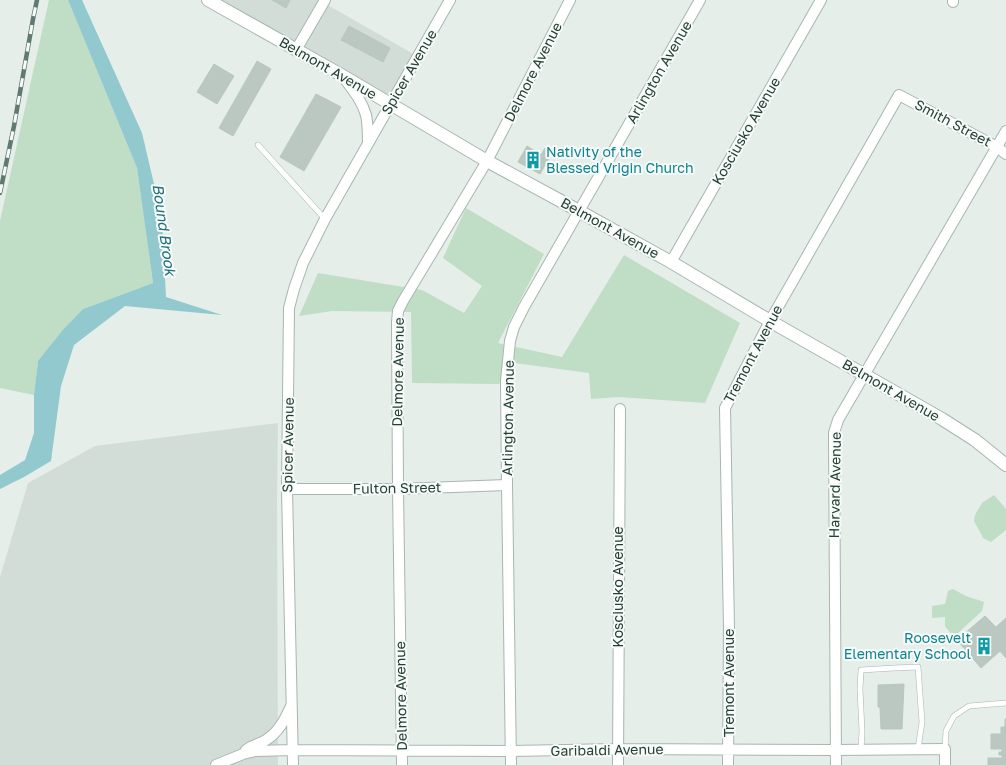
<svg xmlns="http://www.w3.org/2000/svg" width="1006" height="765" font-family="'Golos Text',sans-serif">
  <rect width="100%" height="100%" fill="#e5eee9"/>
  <path fill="#d3ddd8" d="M219 0H326L324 3 417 56 392 100Z
    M278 423 277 499 278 765H0V577L28 483 95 446Z"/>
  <path fill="#c0ddc6" d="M49 0H68L137 168 153 283 83 309 38 361 34 395 0 388V221Z
    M466 208 544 254 498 343 562 357 624 255 740 323 705 403 620 397 591 399 589 373 515 363 499 384 412 383 411 312 332 311 299 316 318 273 422 290 464 313 482 286 443 258Z
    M994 495 1006 509V530L991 542 983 538 980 532 974 521 975 515 982 503Z
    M953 589 966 596 984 602 982 611 957 634 952 635 945 626V617L932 618V606L945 604 948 591Z"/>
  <path fill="#91c9cf" d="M68 0H82L142 133 162 218 166 297 222 315 125 306 74 345 61 386 51 461 24 477 0 489V475L25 460 34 433V395L38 361 62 331 83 309 153 283 137 168Z"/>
  <path fill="#bbc8c2" stroke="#b8c7c0" d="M272 0H290L286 8Z
    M349 26 390 48 383 62 341 40Z
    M257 61 271 69 233 136 219 128Z
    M214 64 234 76 217 104 197 92Z
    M316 94 341 107 304 171 280 157Z
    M527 146 541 155 545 148 550 150 547 157 549 158 540 174 518 162Z
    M985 616 996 627 1006 618V658L1000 651 981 668 957 640Z
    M904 684 902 729H881L880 707H878V685Z
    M1005 719H1006V765H988V758H1002V755H999V752H1002V749H991V734H1001V727H1005Z"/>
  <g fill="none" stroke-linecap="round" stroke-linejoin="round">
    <g stroke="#a8b6b0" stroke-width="6">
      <path id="service" d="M258 145 325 219
        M945 749 946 731 954 716 969 706 1006 703
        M861 750 862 731 860 689 861 670 894 668 918 667 922 722 918 749"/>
    </g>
    <g stroke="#a8b6b0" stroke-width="12">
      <path id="minor" d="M953 2V0
        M296 50 325 0
        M344 78C353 90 362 101 366 115 368 124 368 134 368 143
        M671 262 821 0
        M287 489H398L507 485
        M246 750C252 745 260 744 266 740 279 732 285 719 291 706
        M216 765 243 754 255 751 293 750 511 751 618 749 836 750 945 749V765
        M293 765 287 489 289 308 294 289 303 263 325 219 450 0
        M402 765 398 489 397 322 398 311 403 301 487 161 570 0
        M511 765 507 485 506 381 510 341 514 327 524 307 700 0
        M618 765 620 409
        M728 765 729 629 725 408 770 321 899 95 997 147 1006 154
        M836 765 834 433 838 420 1006 131"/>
    </g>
    <g stroke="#a8b6b0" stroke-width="14">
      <path id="tertiary" d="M208 0 343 76 487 161 559 200 671 262 770 321 942 419 975 440 1006 465"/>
    </g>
    <use href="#service" stroke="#fff" stroke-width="5"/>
    <use href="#minor" stroke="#fff" stroke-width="10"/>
    <use href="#tertiary" stroke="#fff" stroke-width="12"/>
    <g stroke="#607a71" stroke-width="4.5">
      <path id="rail" d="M0 193 14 126 33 19 37 0"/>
    </g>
    <use href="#rail" stroke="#f6faf8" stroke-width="3" stroke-dasharray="9" stroke-linecap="butt"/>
  </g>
  <defs>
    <g id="building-bare" transform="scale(1.38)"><path d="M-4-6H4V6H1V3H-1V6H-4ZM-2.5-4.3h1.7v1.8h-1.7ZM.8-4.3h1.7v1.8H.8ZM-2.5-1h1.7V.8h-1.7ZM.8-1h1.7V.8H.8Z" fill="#0f9aa8" stroke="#f6faf8" stroke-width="2.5" paint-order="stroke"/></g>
  </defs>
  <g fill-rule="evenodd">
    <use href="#building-bare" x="533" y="160"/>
    <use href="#building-bare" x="984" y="646"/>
  </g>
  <g text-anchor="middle" stroke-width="4" stroke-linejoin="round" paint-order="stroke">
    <g font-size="14" fill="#253f36" stroke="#f6faf8">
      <text transform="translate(328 68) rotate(30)" y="5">Belmont Avenue</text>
      <text transform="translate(409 72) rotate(-60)" y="5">Spicer Avenue</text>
      <text transform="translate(533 72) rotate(-63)" y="5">Delmore Avenue</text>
      <text transform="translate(659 72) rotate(-60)" y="5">Arlington Avenue</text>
      <text transform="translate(953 123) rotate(28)" y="5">Smith Street</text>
      <text transform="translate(746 131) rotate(-60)" y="5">Kosciusko Avenue</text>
      <text transform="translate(610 228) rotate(29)" y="5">Belmont Avenue</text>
      <text transform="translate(753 354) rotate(-62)" y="5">Tremont Avenue</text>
      <text transform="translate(398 372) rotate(-89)" y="5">Delmore Avenue</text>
      <text transform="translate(891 390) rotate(30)" y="5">Belmont Avenue</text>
      <text transform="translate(508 418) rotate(-89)" y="5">Arlington Avenue</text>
      <text transform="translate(288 445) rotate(-89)" y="5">Spicer Avenue</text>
      <text transform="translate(835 485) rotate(-89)" y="5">Harvard Avenue</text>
      <text transform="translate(397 488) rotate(-1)" y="5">Fulton Street</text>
      <text transform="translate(618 587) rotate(-90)" y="5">Kosciusko Avenue</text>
      <text transform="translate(729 683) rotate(-90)" y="5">Tremont Avenue</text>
      <text transform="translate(401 696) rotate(-91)" y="5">Delmore Avenue</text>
      <text transform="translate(607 750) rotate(-1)" y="5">Garibaldi Avenue</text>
    </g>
    <g font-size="14" fill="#0d838f" stroke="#f6faf8" text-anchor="start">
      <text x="546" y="157">Nativity of the<tspan x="546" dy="16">Blessed Vrigin Church</tspan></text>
      <text x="971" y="643" text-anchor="end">Roosevelt<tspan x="971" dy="16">Elementary School</tspan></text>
    </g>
    <g font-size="15" font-style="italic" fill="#216f79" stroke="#f6faf8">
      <text transform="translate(164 230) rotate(82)" y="5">Bound Brook</text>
    </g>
  </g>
</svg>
